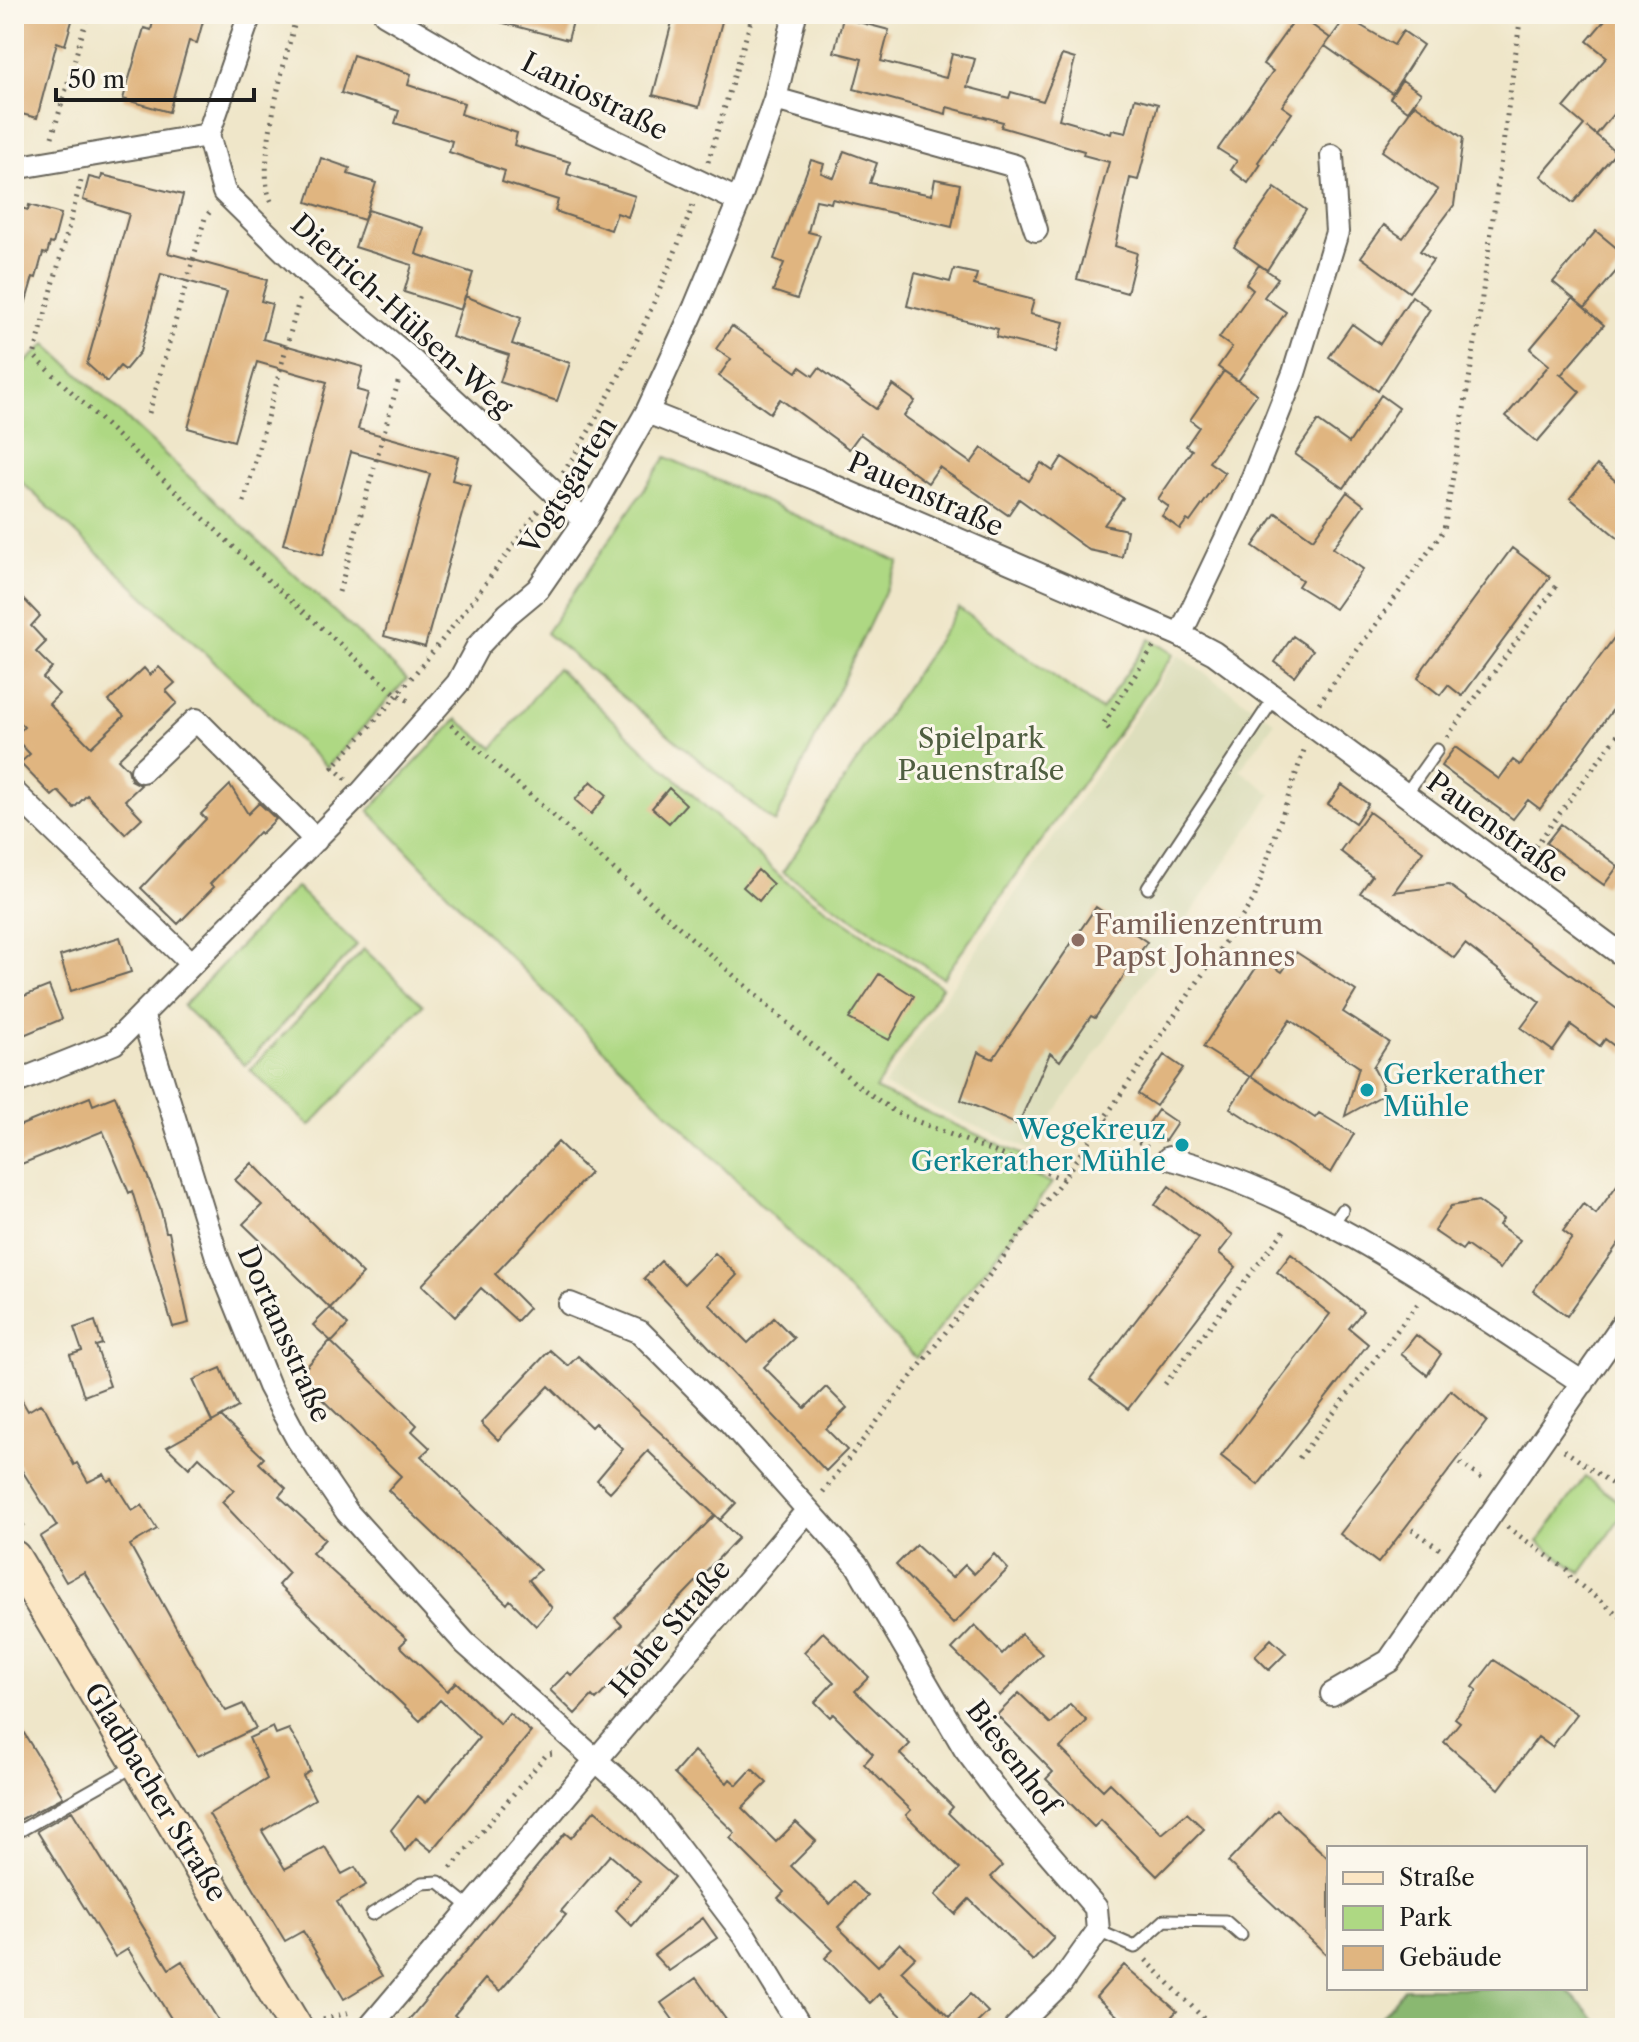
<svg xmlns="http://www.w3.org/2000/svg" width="1639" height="2042" font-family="'Libre Caslon Text',serif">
  <rect width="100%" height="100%" fill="#fbf7ec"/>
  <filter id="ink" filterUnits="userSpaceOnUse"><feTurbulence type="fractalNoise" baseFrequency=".0125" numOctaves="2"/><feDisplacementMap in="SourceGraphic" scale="16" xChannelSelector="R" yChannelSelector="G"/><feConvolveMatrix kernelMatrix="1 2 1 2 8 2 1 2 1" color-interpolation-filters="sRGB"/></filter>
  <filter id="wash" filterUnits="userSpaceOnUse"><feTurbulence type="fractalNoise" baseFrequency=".006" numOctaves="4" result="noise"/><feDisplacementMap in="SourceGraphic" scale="32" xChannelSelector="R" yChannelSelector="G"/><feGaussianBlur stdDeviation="1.8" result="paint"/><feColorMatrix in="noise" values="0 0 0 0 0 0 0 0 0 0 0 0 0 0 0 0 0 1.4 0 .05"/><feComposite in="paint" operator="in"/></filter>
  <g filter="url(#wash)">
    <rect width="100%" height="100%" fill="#efe6c9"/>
    <path fill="#dddebc" d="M1178 655 1275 722 1240 770 1272 794 1030 1150 884 1086Z"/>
    <path fill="#aed883" stroke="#657a50" stroke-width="2" d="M46 344 407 679 327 767 14 475V373Z
      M666 457 899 562 775 823 546 633Z
      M959 608 1101 710 1150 639 1174 654 943 978 783 872Z
      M557 668 784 880 942 987 875 1089 1023 1155 1011 1168 1052 1183 916 1358 496 943 369 811 457 719 493 748Z
      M296 887 357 945 245 1065 183 1006Z
      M364 949 423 1005 310 1126 250 1070Z
      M1585 1477 1625 1506V1511L1581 1573 1538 1542Z"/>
    <path fill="#8ab871" stroke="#536a46" stroke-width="2" d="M1405 1988H1565L1604 2028H1372Z"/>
    <g id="blocks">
      <path fill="#e0b580" d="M24 14H74L65 45 57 42 37 118 14 112V30L19 32Z
        M155 14H205L197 43 189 41 169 112 123 99 144 28 151 30Z
        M497 14H575L568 40 496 21Z
        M674 14H724L699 107 653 95Z
        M1610 14H1625V100L1596 135 1587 127 1616 152 1573 203 1541 176 1584 125 1564 108 1607 57 1587 41Z
        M1298 15 1330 38 1282 106 1292 113 1258 162 1261 164 1248 183 1231 170 1237 161 1218 149 1273 71 1263 64Z
        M1346 17 1394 45 1403 31 1423 45 1392 93 1325 46Z
        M843 18 889 30 881 61 946 78 952 54 975 59 967 87 1009 98 1011 92 1043 101 1062 55 1075 59 1059 119 1111 134 1112 130 1126 133 1135 98 1158 104 1138 180 1130 178 1115 246 1137 253 1127 293 1077 279 1109 162 1083 155 1084 151 1001 127 1003 122 947 107 946 114 854 89 862 59 834 52Z
        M353 55 411 74 408 85 464 103 461 114 517 133 514 145 570 162 567 174 635 196 628 217 617 213 611 230 555 211 558 200 502 182 505 171 449 152 452 141 395 123 399 111 341 93Z
        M1402 80 1421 93 1408 111 1390 98Z
        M1415 104 1463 138 1454 205 1420 251 1433 260 1409 292 1361 257 1384 225 1403 238 1438 190 1382 151Z
        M844 151 877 163 870 183 932 195 935 179 960 184 952 227 832 199 831 203 816 200 808 232 820 235 797 299 773 291 784 263 774 259 811 160 824 164 821 173 834 178Z
        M321 158 350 168 348 174 376 183 364 220 307 202Z
        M102 175 183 195 168 253 267 280 261 301 272 304 263 339 363 367 357 390 368 393 358 429 458 457 452 480 470 485 425 647 384 636 430 474 351 452 323 555 283 544 327 382 257 362 234 441 188 428 227 292 161 274 140 352 125 370 120 366 107 382 87 364 129 214 83 200 89 177 101 180Z
        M1275 188 1306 210 1267 270 1234 247Z
        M29 205 61 214 53 244 50 243 47 254 43 253 36 278 33 277 20 322H14V206L28 210Z
        M368 210 424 228 416 254 473 273 461 310 404 292 412 265 355 247Z
        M1596 231 1625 255V261L1585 308 1553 282Z
        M1259 265 1278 278 1264 297 1286 312 1238 381 1218 367 1232 347 1219 338 1253 290 1246 284Z
        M954 269 977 274 974 285 1034 300 1030 314 1064 322 1056 352 996 337 998 329 907 306 915 273 950 282Z
        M465 296 521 318 512 344 570 363 557 401 500 382 509 355 452 337Z
        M1412 296 1430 309 1378 391 1329 357 1352 324 1380 344Z
        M1573 298 1604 325 1561 375 1559 373 1580 392 1537 442 1506 416 1549 365 1530 349Z
        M732 326 797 372 800 367 813 376 819 368 876 409 893 385 915 401 904 416 971 463 982 448 1029 481 1041 463 1053 471 1062 457 1123 498 1104 525 1127 530 1122 557 1089 550 1019 499 1008 515 939 467 928 483 860 434 849 449 780 399 770 413 719 376 731 359 716 349Z
        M1224 371 1257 394 1209 462 1225 473 1190 522 1187 520 1180 529 1162 516 1169 507 1158 499 1192 450 1186 446 1199 427 1190 420Z
        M1381 395 1399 408 1344 488 1295 454 1318 421 1349 443Z
        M1597 465 1625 489V544L1570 498Z
        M1347 492 1364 505 1333 548 1363 569 1335 609 1298 586 1302 580 1253 546 1276 513 1313 539Z
        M1512 548 1550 577 1462 696 1448 685 1440 695 1418 678 1424 667Z
        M14 589 40 616 31 626 46 642 36 652 52 668 43 678 59 694 49 704 91 747 124 716 109 701 144 668 150 675 159 667 175 683 166 691 177 703 118 759 128 769 131 780 141 785 125 800 142 818 125 834 87 795 74 808 58 791 52 796 20 763 30 754 14 737 24 727 14 717Z
        M1625 623V693L1540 809 1528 800 1513 819 1441 766 1455 747 1499 779 1513 760 1520 765Z
        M1293 636 1313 650 1294 676 1275 662Z
        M591 781 607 795 591 814 575 800Z
        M230 785 248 814 259 803 276 819 261 834 259 832 210 884 214 887 178 924 141 888 206 819 201 814Z
        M1342 785 1368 804 1355 823 1328 804Z
        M669 788 686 804 669 823 652 808Z
        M1369 812 1423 851 1394 892 1449 885 1625 1015V1054L1605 1039 1600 1046 1571 1025 1553 1051 1521 1028 1540 1002 1465 944 1454 958 1380 903 1360 893 1372 876 1340 851Z
        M1561 824 1618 866 1604 885 1546 843Z
        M758 870 773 884 759 901 743 887Z
        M1096 907 1147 942 1095 1018 1091 1016 1060 1061 1050 1053 1018 1125 961 1100 978 1052 993 1059Z
        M120 937 131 972 71 991 60 956Z
        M1296 952 1356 991 1343 1012 1389 1042 1373 1067 1382 1084 1381 1096 1345 1116 1359 1067 1290 1020 1251 1076 1315 1118 1319 1113 1354 1134 1331 1173 1230 1108 1250 1077 1203 1047 1262 959 1282 972Z
        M879 974 914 996 889 1040 849 1019Z
        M49 986 62 1019 14 1039V1000Z
        M1164 1055 1183 1068 1156 1106 1138 1094Z
        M115 1096 160 1207 166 1232H169L189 1323 173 1327 132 1191 129 1193 103 1131 14 1167V1128L90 1097 93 1105Z
        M1158 1110 1177 1123 1165 1141 1149 1131V1123Z
        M558 1142 590 1173 495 1274 529 1308 517 1321 481 1288 455 1317 422 1285Z
        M252 1163 363 1274 330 1308 243 1224 262 1205 235 1180Z
        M1625 1174V1234L1567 1316 1533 1291 1572 1238 1563 1231 1583 1204 1596 1214Z
        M1169 1186 1233 1235 1219 1253 1236 1267 1128 1409 1090 1380 1199 1238 1155 1205Z
        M1478 1201 1503 1219 1499 1225 1520 1240 1500 1269 1466 1245 1462 1250 1434 1231 1451 1206Z
        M715 1253 737 1275 709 1304 748 1343 774 1318 794 1338 764 1367 805 1408 826 1387 847 1408 826 1429 847 1450 826 1471 644 1278 661 1261 684 1284Z
        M1291 1254 1363 1311 1349 1328 1368 1344 1258 1485 1221 1456 1330 1314 1277 1272Z
        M330 1308 348 1325 332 1342 313 1325Z
        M95 1321 102 1344 96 1346 110 1386 84 1396 70 1355 82 1351 74 1328Z
        M1416 1335 1441 1354 1427 1375 1401 1354Z
        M330 1341 417 1425 412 1431 430 1448 421 1456 540 1570 529 1580 552 1608 536 1626 510 1600 507 1604 388 1490 401 1476 298 1376Z
        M550 1350 568 1366 578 1356 736 1503 720 1520 648 1451 610 1492 597 1480 623 1449 595 1423 591 1427 549 1386 498 1440 481 1423Z
        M221 1368 238 1407 212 1422 193 1380Z
        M14 1387 28 1411 40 1404 46 1410 74 1465 77 1463 88 1482 104 1474 108 1481 112 1479 132 1511 142 1505 157 1529 130 1545 209 1687 226 1711 243 1704 256 1728 198 1756 84 1572 66 1582 40 1537 57 1526 14 1458Z
        M1451 1390 1487 1421 1378 1563 1340 1534Z
        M221 1417 264 1458 259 1463 286 1488 279 1496 325 1539 312 1553 407 1639 400 1646 447 1691 456 1682 500 1724 509 1713 531 1732 432 1851 416 1838 405 1851 391 1830 418 1796 426 1803 479 1738 440 1700 420 1721 278 1585 289 1573 222 1502 234 1490 199 1457 189 1468 167 1447Z
        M715 1515 738 1538 639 1641 646 1648 596 1700 592 1696 575 1714 550 1690 568 1672 572 1676 622 1625 615 1618Z
        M916 1545 952 1578 965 1565 974 1574 994 1554 1008 1569 953 1624 896 1565Z
        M975 1625 1002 1654 1021 1634 1042 1654 1000 1696 952 1649Z
        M823 1632 869 1677 855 1691 910 1744 900 1754 953 1807 948 1813 1002 1866 991 1877 1054 1938 1033 1961 969 1899 955 1914 935 1895 960 1869 906 1815 911 1810 864 1764 873 1754 833 1714 830 1717 815 1702 834 1682 804 1652Z
        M1271 1639 1286 1653 1269 1670 1255 1656Z
        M1494 1660 1577 1714 1552 1747 1538 1737 1499 1789 1444 1742 1460 1722 1455 1718 1477 1690 1473 1687Z
        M1019 1693 1051 1724 1070 1704 1087 1721 1060 1748 1103 1790 1110 1783 1162 1834 1187 1813 1204 1829 1157 1876 1101 1820 1094 1827 1046 1779 1053 1772 997 1715Z
        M14 1717 63 1797 14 1823Z
        M273 1727 276 1734 289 1729 301 1749 310 1771 303 1776 315 1799 262 1831 285 1869 325 1847 342 1874 355 1867 366 1885 337 1902 382 1976 344 1999 303 1931 285 1941 209 1814 267 1779 249 1738Z
        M694 1751 727 1783 730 1779 737 1785 752 1769 767 1783 742 1808 776 1842 796 1822 816 1841 791 1866 830 1904 852 1882 868 1896 838 1927 878 1966 900 1943 915 1957 901 1971 949 2017 970 1994 988 2012 972 2028H914L879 1994 870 2003 825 1958 833 1950 778 1898 784 1892 730 1838 735 1833 674 1774Z
        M595 1810 674 1877 632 1926 616 1910 640 1881 610 1855 561 1911 566 1915 500 1991 485 1979 454 2015 469 2028H402L565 1833 571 1838Z
        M1277 1810 1329 1859V1957L1228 1862Z
        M72 1811 169 1969 182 1961 223 2028H177L128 1949 115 1957 37 1831Z
        M703 1918 717 1938 669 1971 654 1955Z
        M1124 1965 1177 2011 1172 2016 1185 2028H1131L1096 1997Z
        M696 1978 732 2028H679L661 2003Z"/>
    </g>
  </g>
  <g filter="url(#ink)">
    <use href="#blocks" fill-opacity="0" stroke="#666359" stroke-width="2"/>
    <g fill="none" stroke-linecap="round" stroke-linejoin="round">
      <g stroke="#666359" stroke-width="15">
        <path id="lane" d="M1405 795 1437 750
          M1148 888 1274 698
          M1331 1227 1342 1210
          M14 1834 136 1765
          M372 1914 422 1883 439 1882 471 1908
          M1098 1931 1135 1947 1165 1920 1225 1921 1241 1935"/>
      </g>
      <g stroke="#666359" stroke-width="26">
        <path id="street" d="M250 14 208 135 224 192 307 273 406 355 585 521
          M385 14 548 109 739 201
          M775 99 1015 166 1036 230
          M14 168 208 135
          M647 412 817 479 1180 635 1214 653 1625 957
          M1180 635 1242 505 1294 373 1337 232 1332 156
          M142 771 196 720 316 840
          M14 792 192 964
          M143 1017 218 1260 269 1386 298 1440 347 1512 465 1643 644 1803 745 1936 801 2028
          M14 1083 114 1043 361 793 458 683 478 646 508 614 538 589 585 521 647 412 695 307 739 201 775 99 795 14
          M1169 1158C1315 1197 1457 1301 1583 1383
          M570 1304 640 1332 729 1421 857 1565 965 1749 1004 1801 1096 1908 1098 1931 1061 1983 1015 2028
          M1332 1694 1389 1661 1625 1321
          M369 2028 808 1510"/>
      </g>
      <g stroke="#666359" stroke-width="36">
        <path id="secondary" d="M14 1557 296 2028"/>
      </g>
      <path stroke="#666359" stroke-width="5" stroke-dasharray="2 6" stroke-linecap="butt" d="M52 137 88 14
        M708 162 753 14
        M81 181 34 356 268 580 395 693 411 702
        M271 201C254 167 287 53 297 14
        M149 413 205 218 212 209
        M563 473C618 388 660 296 694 202
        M244 502 300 297
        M339 592 399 379
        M1319 703 1444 530 1479 319 1521 14
        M451 725 855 1083 896 1113 1063 1179
        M1109 729 1104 723 1154 646
        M1447 737 1558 584
        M346 779 333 767C410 685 476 599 540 508
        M1526 859 1625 725
        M1106 1119 1148 1148
        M1165 1384 1287 1227
        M1564 1450 1625 1493
        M1299 1458 1419 1302
        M1460 1463 1485 1481
        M823 1492 1063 1179 1254 899 1305 747
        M14 1511 26 1531
        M1507 1527 1567 1570 1571 1578 1625 1620
        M1412 1529 1441 1550
        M451 1868 547 1754 555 1753
        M1146 1960 1213 2028
        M323 2020 350 2012"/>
      <use href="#lane" stroke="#fff" stroke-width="11"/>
      <use href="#street" stroke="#fff" stroke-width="22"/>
      <use href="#secondary" stroke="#fbe6c4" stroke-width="32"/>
    </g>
  </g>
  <circle fill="#8d6e63" stroke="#fbf7ec" stroke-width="3" cx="1078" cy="940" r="8"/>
  <g fill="#0f9aa8" stroke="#fbf7ec" stroke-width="3">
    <circle cx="1367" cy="1090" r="8"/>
    <circle cx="1182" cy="1145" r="8"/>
  </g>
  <g text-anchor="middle" stroke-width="6" stroke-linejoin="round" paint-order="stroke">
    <g font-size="28" fill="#1c1c1c" stroke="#fbf7ec">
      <text transform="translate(595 96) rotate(27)" y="10">Laniostraße</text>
      <text transform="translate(402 315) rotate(42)" y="10">Dietrich-Hülsen-Weg</text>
      <text transform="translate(568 485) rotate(-58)" y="10">Vogtsgarten</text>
      <text transform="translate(926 494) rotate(24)" y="10">Pauenstraße</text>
      <text transform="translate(1498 827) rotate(36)" y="10">Pauenstraße</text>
      <text transform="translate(285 1334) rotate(66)" y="10">Dortansstraße</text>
      <text transform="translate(670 1628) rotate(-50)" y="10">Hohe Straße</text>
      <text transform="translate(1013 1757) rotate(53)" y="10">Biesenhof</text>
      <text transform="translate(156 1792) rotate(59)" y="10">Gladbacher Straße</text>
    </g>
    <g font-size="28" fill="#4f5e40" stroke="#fbf7ec">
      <text x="981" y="748">Spielpark<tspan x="981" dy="32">Pauenstraße</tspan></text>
    </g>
    <g font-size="28" fill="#785e54" stroke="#fbf7ec" text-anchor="start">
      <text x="1094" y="934">Familienzentrum<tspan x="1094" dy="32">Papst Johannes</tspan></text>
    </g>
    <g font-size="28" fill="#0d838f" stroke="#fbf7ec" text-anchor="start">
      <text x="1383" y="1084">Gerkerather<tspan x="1383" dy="32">Mühle</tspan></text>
      <text x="1166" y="1139" text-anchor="end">Wegekreuz<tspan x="1166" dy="32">Gerkerather Mühle</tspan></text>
    </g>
  </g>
  <rect width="1639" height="2042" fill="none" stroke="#fbf7ec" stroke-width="48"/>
  <rect x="1327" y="1846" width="260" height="144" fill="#fbf7ec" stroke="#a29f99" stroke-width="2"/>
  <rect x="1343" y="1872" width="40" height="12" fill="#fbe6c4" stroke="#a29f99" stroke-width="2"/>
  <text x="1399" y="1886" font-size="24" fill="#1c1c1c">Straße</text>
  <rect x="1343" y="1906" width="40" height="24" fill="#aed883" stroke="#a29f99" stroke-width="2"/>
  <text x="1399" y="1926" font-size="24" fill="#1c1c1c">Park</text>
  <rect x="1343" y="1946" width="40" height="24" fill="#e0b580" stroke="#a29f99" stroke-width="2"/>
  <text x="1399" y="1966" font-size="24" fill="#1c1c1c">Gebäude</text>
  <path d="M56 88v12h198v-12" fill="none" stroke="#1c1c1c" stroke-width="4"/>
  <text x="68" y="88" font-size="24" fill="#1c1c1c" stroke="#fbf7ec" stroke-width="6" paint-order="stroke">50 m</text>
</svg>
